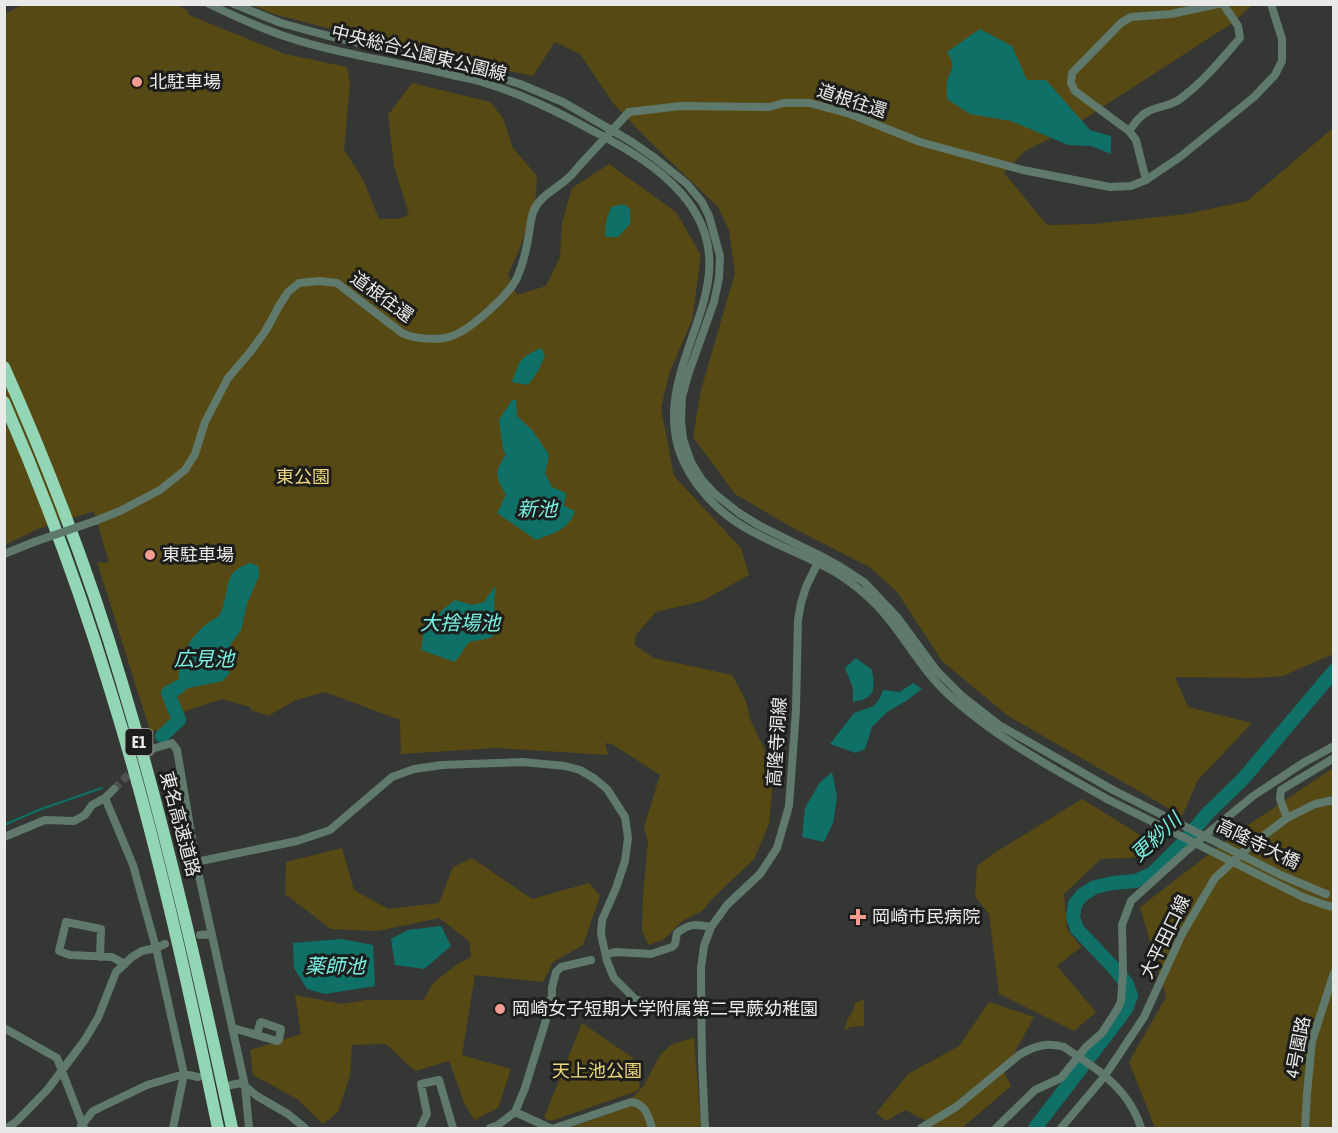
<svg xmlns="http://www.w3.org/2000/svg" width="1338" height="1133" font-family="'Asap Condensed','Noto Sans JP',sans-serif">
  <rect width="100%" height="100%" fill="#343734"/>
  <path fill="#564914" d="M22 5H177L187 10 189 15 285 54 347 67 350 83 344 150 363 179 379 219H398L409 215 394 166 388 115 412 83 490 102 503 118 513 148 537 176 536 196 520 248 508 274 517 295 546 286 560 257 562 223 572 188 609 164 676 212 701 255 692 320 669 374 661 408 674 476 741 548 749 575 702 601 656 612 635 636V645L654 658 732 675 746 701 750 719 774 769 769 824 754 859 712 899 702 911 684 920 664 939 649 945 642 931 643 896 648 842 644 827 660 775 612 744 605 743 608 755 496 748 401 754 400 720 325 692 296 700 268 716 251 710 250 707 222 699 182 712 159 740 156 729 151 734 97 562 109 563 94 511 38 529 5 545V14Z
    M252 5H1252L1234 22 1067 130 1025 151 1004 173 1047 225 1094 224 1186 214 1247 201 1333 128V654L1283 676 1256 678 1175 677 1188 707 1252 723 1198 780 1182 816 1008 716 942 661 897 592 871 568 793 528 735 494 693 437 701 390 735 273 729 230 718 207 647 139 613 103 580 54 555 42 533 76 433 55 273 14Z
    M1333 768V1128H1155L1129 1062 1166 997 1140 907 1242 829Z
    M1082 799 1158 846 1144 857 1101 859 1064 894 1067 929 1081 947 1057 966 1096 1012 1074 1031 999 994 989 914 975 897 977 866 996 852Z
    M342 848 354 890 388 909 439 903 453 867 472 858 532 899 589 883 600 896 583 945 553 962 543 982 475 975 462 1055 511 1069 498 1108 475 1120 465 1105 449 1061 415 1071 386 1044 352 1045 350 1075 338 1112 323 1124 297 1099 253 1075 250 1050 301 1034 295 995 342 1004 366 1000H424L432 984 456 965 471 957 469 941 439 918 377 931 331 929 285 894 286 862Z
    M864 999V1026L850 1027 845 1031C846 1016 852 1017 855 1003Z
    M989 1002 1034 1017 1004 1072 1011 1086 962 1128H925L931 1123 905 1110 886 1121 876 1113 908 1074 959 1046Z
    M582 1023 633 1058 640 1087 637 1091 551 1121 544 1118Z
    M694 1037 701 1128H569L619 1110 643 1087 660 1055 671 1045Z"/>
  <path fill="#0f7068" d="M980 29 1012 46 1027 80H1046L1090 130 1111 136V154L1091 146 1068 145 1011 121 970 114 947 99C947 94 946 87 947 82 950 67 958 70 947 52Z
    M624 204 630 209V224L618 237H605L606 222 611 207Z
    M541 348 545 356 538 371 528 385 512 382C520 360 519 358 541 348Z
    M512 400H516L517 416 532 430 549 455 545 473 552 487 566 493 564 506 575 511C569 530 553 533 536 540L497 513 506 495C496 477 493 473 506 455L503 450 499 420Z
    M250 563 258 566 259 576 247 604 241 630 231 644 224 668 230 672 223 681 179 690C179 683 178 676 179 670 182 648 199 626 218 617 221 612 223 608 224 603 230 581 225 572 250 563Z
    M496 585 494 601 495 620 502 629 490 638 469 642 455 662 421 650 424 631 437 623 441 611 455 600 473 605 484 602Z
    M856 658 872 670C875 690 876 698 853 702V688L845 668Z
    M913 683 922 689 906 701 887 712 872 727 865 749 856 753 830 744 854 713 874 706 880 698 883 690 900 692Z
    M832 772 837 797 833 823 824 842 802 837 805 808 820 782Z
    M441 926 451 946 424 969 395 965 391 939 408 930Z
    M341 939 373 945 375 986 325 994 307 989 294 968 293 943Z"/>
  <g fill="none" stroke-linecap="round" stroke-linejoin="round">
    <path stroke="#0f7068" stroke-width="2" d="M4 825 41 809 102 788"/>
    <path stroke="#0f7068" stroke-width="14" d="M162 736 179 720 168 693 179 687
      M1035 1128 1118 1020 1126 1009 1131 996 1127 984 1114 968 1077 929 1073 917 1075 904 1082 895 1095 887 1113 883 1136 881 1153 873 1183 843 1207 814 1243 779 1334 671"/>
    <path stroke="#4f524f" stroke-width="8" stroke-dasharray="8 4" stroke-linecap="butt" d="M114 789 155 748"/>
    <path stroke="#5f796c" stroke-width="8" d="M209 4C234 16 258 27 284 36 340 55 399 62 456 76 466 78 478 80 488 84 525 95 560 113 593 131 626 148 657 166 681 193 755 277 659 351 676 438 679 456 688 472 699 487 736 536 785 543 835 572 846 579 857 587 867 596 900 625 917 666 949 695 996 738 1052 768 1107 799
      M234 4 281 23 325 35 476 70 520 84 563 102 632 142 655 158 687 184 702 202 709 216 720 256 719 278 714 302 688 375 682 397 681 421 683 439 691 462 702 480 714 493 739 513 760 526 821 556 841 567 864 582 898 618 937 671 963 697 999 725 1113 790
      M629 112 681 106 769 107 784 103H810L850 114 920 142 1023 170 1110 187 1131 186 1146 180 1180 157 1254 97 1275 75 1282 61V39L1271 4
      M1129 131C1135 123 1140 115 1149 111 1159 106 1171 106 1180 99 1204 81 1220 61 1240 38L1238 26 1223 4
      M1146 180 1136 140 1129 131 1075 91 1071 83 1072 73 1121 23 1131 17 1171 14 1218 4
      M95 521 120 511 160 490 185 470 195 454 205 422 228 378 251 351 266 330 279 306 288 292 299 283 320 281 337 283 402 333C414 339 439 341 452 336 470 330 509 295 517 278 523 264 527 248 529 233 530 226 531 217 534 210 540 196 556 189 567 179 572 175 576 170 580 165
      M4 554 34 542
      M155 748 172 743 177 750 196 862 245 1086 249 1128
      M114 789 105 798 133 865 156 948 184 1074 173 1128
      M1287 818 1280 799 1281 790 1334 758
      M4 837 45 820 74 821 85 815 92 805 105 798
      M196 862 297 841 330 830 392 777 414 769 442 765 523 762 565 766 580 770 595 779 607 789 625 817 628 838 625 861 616 888 602 920 601 934 607 961 614 978 635 999 667 1010 702 1011
      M1303 897 1325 905 1334 907
      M200 935 212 934
      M612 953 616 952 651 954 672 947 675 944 677 933C690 923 695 924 711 927
      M100 957 101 929 66 922 59 951 70 955 112 957 125 964
      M4 1028 57 1058 84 1128
      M233 1028 277 1041 279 1040 281 1029 261 1022 260 1023 257 1035
      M1089 1064C1113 1080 1133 1101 1141 1128
      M231 1085 241 1083 257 1096 288 1114 305 1128
      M515 1112 550 1128
      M81 1126 93 1111 147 1085 184 1074 198 1077
      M7 1128 17 1121 48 1089 84 1041 98 1018 116 972 132 957 142 951 156 948 165 944
      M420 1128 427 1114 421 1084 439 1080 453 1128
      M490 1128 498 1125 515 1112 525 1088 546 1020 552 995V988L556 972 561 967 591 960
      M555 1128 631 1102C645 1103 649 1117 652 1128
      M705 1128 702 1062 701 982V968L704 946 711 927 727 905 760 874 777 848 789 806 796 710 798 620 801 603 806 587 820 558
      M921 1128 956 1107 1019 1055C1034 1046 1047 1042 1064 1047
      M996 1128 1035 1090 1061 1078 1086 1047 1102 1033 1118 1008 1121 1001 1123 971 1122 925 1131 901 1185 852 1253 796 1303 763 1334 746
      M1061 1128 1104 1077 1144 1017 1182 934 1215 878 1251 845 1287 818 1315 804 1334 800
      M1305 1128 1307 1094 1312 1041 1334 973"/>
    <path stroke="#92d6b5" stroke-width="12" d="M4 367C50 470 90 575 122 683 166 829 200 979 232 1128
      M4 402C44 494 79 588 108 683 154 829 187 979 218 1128"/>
    <path stroke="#5f796c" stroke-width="8" d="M580 165 629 112
      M34 542 95 521
      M1113 790 1281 875 1326 894
      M1107 799 1303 897
      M1064 1047 1089 1064"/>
  </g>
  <g fill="#f59c91" stroke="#1d1e1c" stroke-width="2">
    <circle cx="137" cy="82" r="6"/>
    <circle cx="150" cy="555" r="6"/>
    <path d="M855 908h6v6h6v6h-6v6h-6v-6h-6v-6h6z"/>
    <circle cx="500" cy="1009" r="6"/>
  </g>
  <g text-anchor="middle" stroke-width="6" stroke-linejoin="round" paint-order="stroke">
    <rect fill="#1d1e1c" stroke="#acadab" stroke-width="1.5" x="125.5" y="729" width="27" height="26" rx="4.5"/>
    <g font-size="16" font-weight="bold" fill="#e9eae8">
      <text x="139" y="748">E1</text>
    </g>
    <g font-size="18" fill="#e9eae8" stroke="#1d1e1c">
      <text transform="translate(419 53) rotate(14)" y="6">中央総合公園東公園線</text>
      <text transform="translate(852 101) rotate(18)" y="6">道根往還</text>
      <text transform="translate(382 297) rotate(36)" y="6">道根往還</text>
      <text transform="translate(777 742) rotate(-86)" y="6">高隆寺洞線</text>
      <text transform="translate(180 824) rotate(75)" y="6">東名高速道路</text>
      <text transform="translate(1258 844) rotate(26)" y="6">高隆寺大橋</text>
      <text transform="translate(1165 937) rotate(-64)" y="6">大平田口線</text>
      <text transform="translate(1298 1047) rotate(-79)" y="6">4号園路</text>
    </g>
    <g font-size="18" fill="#e9eae8" stroke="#1d1e1c" text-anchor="start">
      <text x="149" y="88">北駐車場</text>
      <text x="162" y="561">東駐車場</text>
      <text x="872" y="923">岡崎市民病院</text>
      <text x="512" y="1015">岡崎女子短期大学附属第二早蕨幼稚園</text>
    </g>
    <g font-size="18" fill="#edd67c" stroke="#1d1e1c">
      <text x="303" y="483">東公園</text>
      <text x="597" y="1077">天上池公園</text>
    </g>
    <g font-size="20" font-style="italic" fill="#77f2e4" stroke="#1d1e1c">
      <text x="537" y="516">新池</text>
      <text x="460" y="630">大捨場池</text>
      <text x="204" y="666">広見池</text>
      <text transform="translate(1156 837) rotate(-43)" y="7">更紗川</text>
      <text x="335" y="973">薬師池</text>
    </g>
  </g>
  <rect width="1338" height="1133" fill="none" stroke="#e9eae8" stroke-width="12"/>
</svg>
